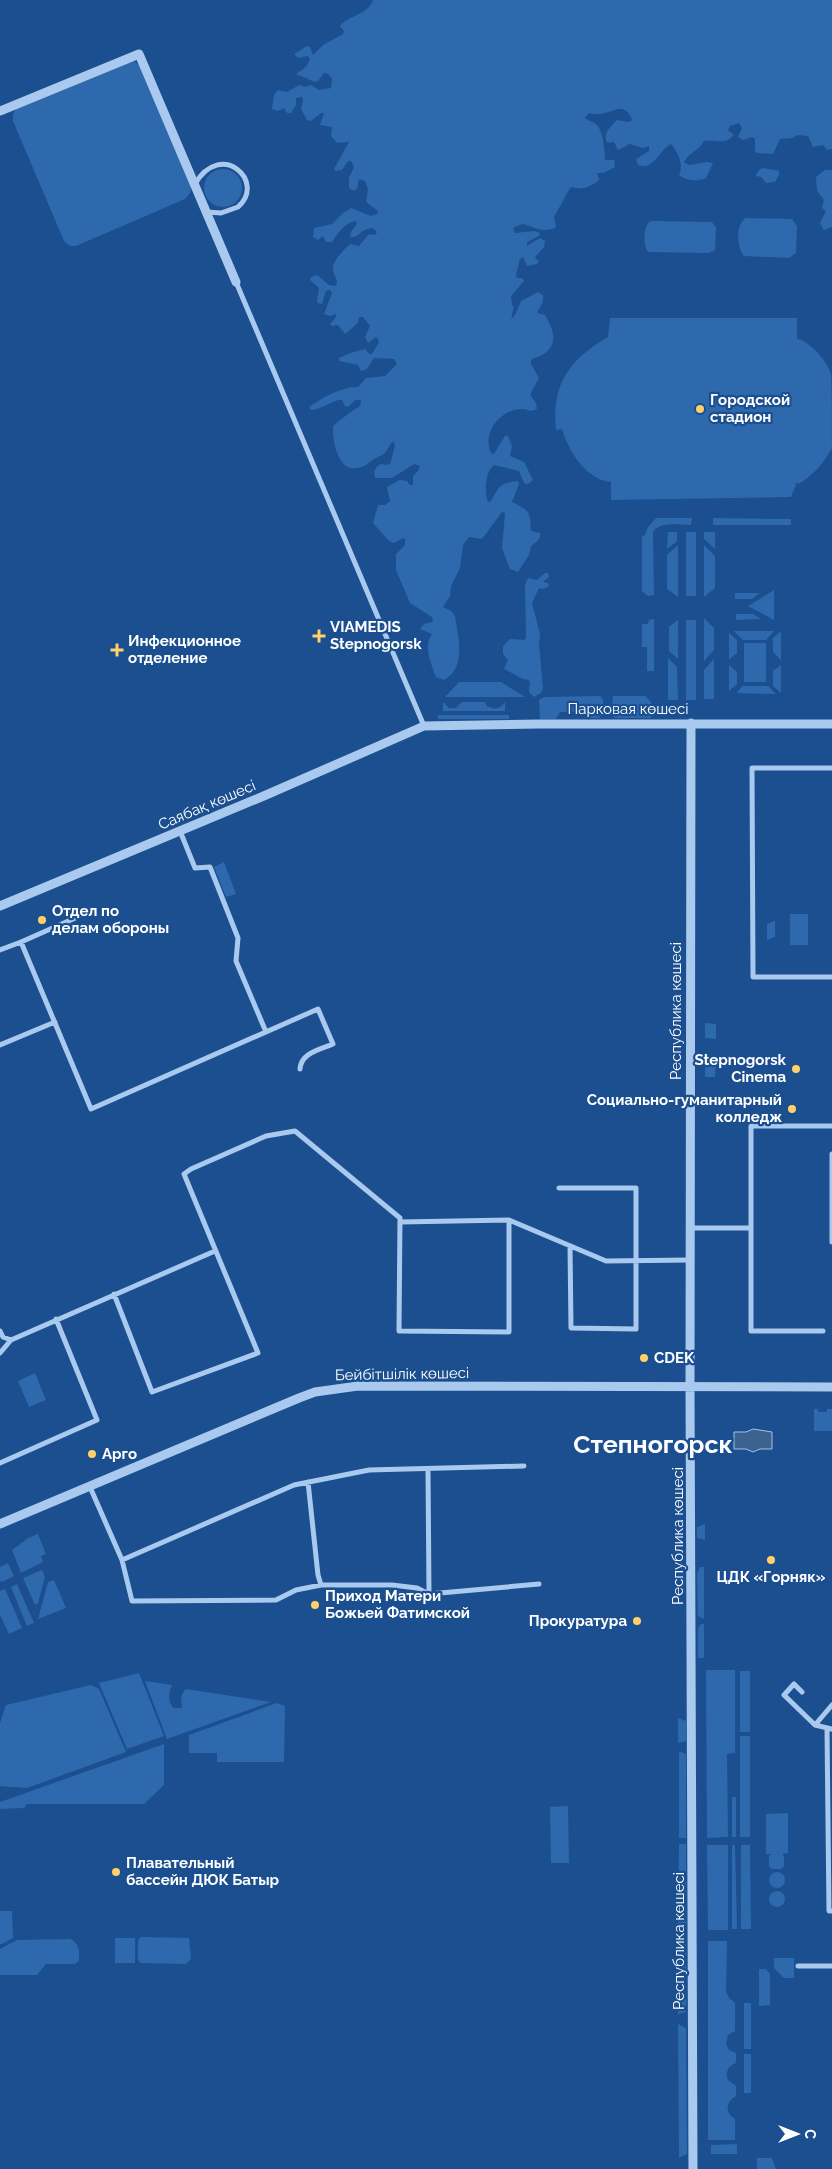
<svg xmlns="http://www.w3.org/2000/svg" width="832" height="2169" font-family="Raleway,sans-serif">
  <rect width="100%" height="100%" fill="#1b4f8f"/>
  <path fill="#2e69ad" d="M373 0H832V149L827 150 823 145 813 147 808 136 798 135 792 138 780 139 773 154 757 153 755 151V139L752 137 743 140 738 137 742 128 739 123 730 126 728 130 734 135C725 145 716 140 704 141 698 152 690 151 684 162L689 165 707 162 713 163 706 178C697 182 686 181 679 175 684 165 678 152 671 144 659 150 654 171 638 165L636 159 649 151V146L643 148 630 144 618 150 614 142 608 143C601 135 611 126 617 120L629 122 632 120C623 96 608 120 589 113L585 118C588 121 592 121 596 124 603 130 605 151 605 160H614L615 167 603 173H597L599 180C591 186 583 191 573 187L570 188 554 217 556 227C545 234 534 227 522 224L513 228 515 233 534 231 540 233 539 236 527 242V246L540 238 545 241 544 247 535 257 539 262 537 264 527 266 523 257 520 259 516 275 517 278H522L524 281 511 296 512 305 514 307 511 319 515 315 521 301 538 292 543 295V302L537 313 545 315C553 328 560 345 542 355 538 357 535 357 531 360V364L539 378 530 395 536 403 537 409 531 411C508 401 480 430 491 453L494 454 505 436H508L512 446 510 456 524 462 533 480 528 484 524 483 519 471 494 465C485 472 484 492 488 502L491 501C499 486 500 483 518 481L519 484 512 502C530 511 530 511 531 531L540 533C541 540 536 542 531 546L529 555 518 572 510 569 502 548 505 513 502 512 482 539 469 537 463 545 460 568 451 586 450 596 443 607 451 611 455 616C458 638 467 667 444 680L436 677C431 664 423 646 432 634L420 629 424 624 433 622 432 617 410 603 396 570V554L405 545V539L403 538 394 543 388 540 373 523 378 505H385L390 501 387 487 400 480 407 481 410 485H413V476L418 471 420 466 414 464 392 478H375L374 472C380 459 382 467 390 464L395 446 393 441C389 445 388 450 384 454 381 456 377 457 374 459 368 463 365 467 357 468 338 472 332 440 333 426 341 419 350 412 360 406L361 400H355L348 407 345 406 342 400H338L317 409 311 410 309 407C322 398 343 386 358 387L366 378 385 376 397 364 394 359 374 358 367 369 361 371 358 365 339 361V358C347 354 356 351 365 349L369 354H372L379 342 378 339 376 337 368 343 365 337 370 326 363 317H359L358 323 345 334 338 325 332 326 330 324 336 317V314L330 316 324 314 332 293 330 290 326 291 322 304 318 303 317 300 319 288 310 280 311 277 317 275 329 285 335 286 337 283C337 278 332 272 333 268 333 260 345 249 350 244L359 246 369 234 375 235 377 232 373 228C361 228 360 238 350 237L351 232 357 224 356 221C344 223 338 233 332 242H326L323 236 318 240 313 237 314 228 332 224 343 213 351 208 371 216 377 214 378 211 366 202 368 189 365 181 359 179 357 189 354 191 349 188V178L354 167 351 161H348L342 170 336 171 334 169 349 142 337 143 331 136 332 127 320 125 324 113H321L311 121 307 120 301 109 303 100 302 97 296 98V105L291 113H287L284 108 278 111 272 109 274 95 278 90 287 92 299 85 305 87 311 85 319 90 331 88 332 79 328 74 324 73 318 81 315 82 296 74 306 67 310 59 308 56 298 58 294 54 307 46 310 47 313 55 323 45 343 34 344 31 340 26C349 15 368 15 373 0Z
    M128 61H134L139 65 192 186 190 193 185 199 76 246H70L64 241 13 121V114L16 108Z
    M763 168 779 171V175L775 182 766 183 761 177 756 176 758 171Z
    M204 188a19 19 0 1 1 38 0a19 19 0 1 1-38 0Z
    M825 170H832V227L824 230 820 223 826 211 822 208 824 200 817 191 816 177Z
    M746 218 792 219 797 226 796 253 789 258 744 256C737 248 735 224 746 218Z
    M652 221 712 222 716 228 715 250 709 253 648 252C643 244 643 230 649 222Z
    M610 318H797V339C810 341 827 361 831 374 832 384 832 434 832 448 824 463 813 476 798 484L797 482 791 497 611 500V482C586 480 568 450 562 429L556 430C551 384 570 359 608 337Z
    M656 518H692L691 525C679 525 660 521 653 532L654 595 648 596 642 591V536L645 535 648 527Z
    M713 518 791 519V525H713Z
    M668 532H677V541L667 549Z
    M686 532H696V596H686Z
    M704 532H715V549L704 539Z
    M678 545V597L667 589V555Z
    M704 545 715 556V588L704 597Z
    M545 573H548L549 577 543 582 548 583 549 586 544 589 539 588 532 603 540 634 539 644 543 688 541 693 534 697 529 692 530 682 528 680 523 679 504 669 508 660 503 654V646L510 639 524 640 526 638 525 585 528 578 537 580Z
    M774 590V620L748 606Z
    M735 593H760L752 599H735Z
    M736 614H753L761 619 736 620Z
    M704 618 714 628V650L704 661Z
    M654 619V671H647V647H642V624H648L649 620Z
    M678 620V659L669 651V627Z
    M686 620H696V700H686Z
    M734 631H774L766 640H743Z
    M781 631V660L773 652V638Z
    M729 633 737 640V653L729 660Z
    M744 643H766V682H744Z
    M668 658 677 667 678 700H668Z
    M714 659V699H704V670Z
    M729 665 737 672V684L729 691Z
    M781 665V693L773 686V671Z
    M459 682H501L525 697H445Z
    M742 686H768L776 694 737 693Z
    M600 696 603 699V713L599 718H590L586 712H560L556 719H540L539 700 544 697Z
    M613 696H645L651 702V718H615L611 715Z
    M443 702 449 708H456L462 702H485L487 706C495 710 501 709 505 702V711H443Z
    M438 715H509V719H438Z
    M224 862 236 894 226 897 214 867Z
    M790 914H808V945H790Z
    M775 921V937L767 940V924Z
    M705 1023 716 1024V1039L705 1038Z
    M705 1062 716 1063 715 1077H705Z
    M35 1373 46 1400 29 1407 18 1381Z
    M814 1409H818V1412H827V1409H832V1431H814Z
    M705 1524V1540L697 1538V1527Z
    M38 1534 46 1554 41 1556 43 1562 21 1573 12 1550 28 1538Z
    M8 1563 14 1576 2 1582 0 1581V1567Z
    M700 1567H704V1619L698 1616 697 1573Z
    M42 1570 45 1577 38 1603 35 1605 23 1578Z
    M54 1580 66 1608 38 1619 48 1582Z
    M17 1584 34 1623 27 1626 11 1587Z
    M5 1589 22 1628 9 1634 0 1615V1591Z
    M701 1624H704V1658H698V1628Z
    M706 1670H735V1753L727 1754 728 1837 707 1838Z
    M740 1671H750V1732H740Z
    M139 1673 164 1736 127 1749 99 1683Z
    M145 1681 172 1685C168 1694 168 1700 173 1708H182C181 1700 180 1695 186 1689L271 1702 167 1739Z
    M91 1685 99 1689 126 1752 27 1788 0 1786V1723L6 1705Z
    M277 1703 285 1706 284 1762H217V1753H189V1735Z
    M678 1718 686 1721V1741L678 1743Z
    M740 1736H750V1837H740Z
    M164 1744V1785L144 1804H27L24 1808 0 1809V1802Z
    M679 1751 686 1754V1838H679Z
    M732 1797H736V1837H732Z
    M568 1806 569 1863H551L550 1807Z
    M788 1813V1853L782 1854 784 1856V1866L781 1869H772L769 1866V1856L772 1854H766V1814Z
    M679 1844H686V1929L678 1933Z
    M707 1845H728V1930H708Z
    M732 1845H735L737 1929H732Z
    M741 1845H750L751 1929H741Z
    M769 1880a8 8 0 1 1 16 0a8 8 0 1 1-16 0Z
    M769 1899a8 8 0 1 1 16 0a8 8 0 1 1-16 0Z
    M0 1911H12L13 1938 2 1944H0Z
    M141 1937 189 1938 191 1959 186 1964 141 1963 138 1960V1940Z
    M115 1938H135V1963H115Z
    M70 1939C80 1944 79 1950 79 1961L75 1964H46L37 1975H0V1949L17 1940Z
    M678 1941 686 1944V1979L678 1983Z
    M708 1941H727L726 1991 729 1998 735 2003V2031L728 2035 726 2044 729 2050 736 2053V2063C728 2066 725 2072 728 2080L736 2086V2096C725 2102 725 2113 735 2119V2140H708Z
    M774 1958H794V1978H784L774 1968Z
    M759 1969H766L770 1974V2005L759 2006Z
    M678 1992 686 1995V2012L678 2014Z
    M744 2003H751V2049H744Z
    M678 2024 686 2028 687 2154 679 2158Z
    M744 2054H751V2093H744Z
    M737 2144V2154H711V2145Z
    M757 2158H772L776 2169H757Z"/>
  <path fill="#3c6290" stroke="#9cc4f0" d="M753 1429 772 1432V1449H760L753 1452 746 1449H734V1432H746Z"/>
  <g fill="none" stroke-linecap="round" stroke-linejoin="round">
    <path stroke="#a9c9ee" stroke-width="5" d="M195 184C221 139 267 182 238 207L221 213 207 212
      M236 282 424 726
      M832 768H752L753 977H832
      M180 831 195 868 210 867 238 938 236 961 266 1032
      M21 942 82 915
      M0 950 21 942 91 1109 318 1009 333 1044C319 1050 301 1053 300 1069
      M0 1045 55 1022
      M832 1154V1242
      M559 1188H636V1329L571 1328 570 1246
      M400 1222 509 1220 606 1261 690 1260
      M690 1228H751V1126H832
      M751 1228V1331H823
      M114 1294 152 1392 258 1353 184 1174 191 1169 266 1136 295 1131 400 1218 399 1331 509 1332V1220
      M0 1331 3 1337 11 1340
      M0 1353 11 1340 215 1251
      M0 1463 97 1420 56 1319
      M428 1469 429 1594
      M308 1482 318 1575 321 1585
      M90 1487 122 1560 294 1485 369 1470 524 1466
      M122 1560 132 1601 276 1600 296 1590 321 1585H392L417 1588 429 1594 539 1584
      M802 1692 794 1684 784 1695 815 1725 832 1729
      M815 1725 832 1705
      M827 1729 829 1911H832
      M798 1966H832"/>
    <path stroke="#a9c9ee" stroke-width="9" d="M0 111 139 54 236 282
      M691 723 690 1386 693 2169
      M0 906 266 795 424 726 540 724H832
      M0 1524 299 1398 315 1392 358 1386 832 1387"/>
  </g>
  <g fill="#ffd166" stroke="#1b4f8f" stroke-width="2">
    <circle cx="700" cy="409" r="5"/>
    <path d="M316.5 628.5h5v5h5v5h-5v5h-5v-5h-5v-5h5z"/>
    <path d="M114.5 642.5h5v5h5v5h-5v5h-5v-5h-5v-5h5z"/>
    <circle cx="42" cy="920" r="5"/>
    <circle cx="796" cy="1069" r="5"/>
    <circle cx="792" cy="1109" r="5"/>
    <circle cx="644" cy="1358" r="5"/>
    <circle cx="92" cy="1454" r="5"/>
    <circle cx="771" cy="1560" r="5"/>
    <circle cx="315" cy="1605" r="5"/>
    <circle cx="637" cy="1621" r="5"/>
    <circle cx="116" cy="1872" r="5"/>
  </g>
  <g text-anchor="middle" stroke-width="4.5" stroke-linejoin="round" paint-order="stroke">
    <g font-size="15" font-weight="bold" fill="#fff" stroke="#1b4f8f" text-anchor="start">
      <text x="710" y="405">Городской<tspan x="710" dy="17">стадион</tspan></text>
      <text x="330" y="632">VIAMEDIS<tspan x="330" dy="17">Stepnogorsk</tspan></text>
      <text x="128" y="646">Инфекционное<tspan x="128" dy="17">отделение</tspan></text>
      <text x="52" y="916">Отдел по<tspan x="52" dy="17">делам обороны</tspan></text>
      <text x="786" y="1065" text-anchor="end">Stepnogorsk<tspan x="786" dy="17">Cinema</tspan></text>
      <text x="782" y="1105" text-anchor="end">Социально-гуманитарный<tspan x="782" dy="17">колледж</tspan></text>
      <text x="654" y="1363">CDEK</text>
      <text x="102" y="1459">Арго</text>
      <text x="771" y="1582" text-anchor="middle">ЦДК «Горняк»</text>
      <text x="325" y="1601">Приход Матери<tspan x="325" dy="17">Божьей Фатимской</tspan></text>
      <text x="627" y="1626" text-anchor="end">Прокуратура</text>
      <text x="126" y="1868">Плавательный<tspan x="126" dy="17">бассейн ДЮК Батыр</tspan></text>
    </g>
    <g font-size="15" fill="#fff" stroke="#1b4f8f">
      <text x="628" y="714">Парковая көшесі</text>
      <text transform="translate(207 805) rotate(-23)" y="5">Саябақ көшесі</text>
      <text transform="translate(676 1011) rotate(-90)" y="5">Республика көшесі</text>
      <text transform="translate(402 1374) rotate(-1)" y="5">Бейбітшілік көшесі</text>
      <text transform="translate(678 1536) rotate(-90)" y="5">Республика көшесі</text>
      <text transform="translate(679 1941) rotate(-90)" y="5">Республика көшесі</text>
    </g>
    <g font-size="25" font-weight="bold" fill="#fff" stroke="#1b4f8f">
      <text x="653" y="1453">Степногорск</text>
    </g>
  </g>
  <g transform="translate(797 2134) rotate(90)" stroke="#1b4f8f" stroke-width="4" paint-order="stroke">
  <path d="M0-4L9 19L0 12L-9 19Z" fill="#ffffff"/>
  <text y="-8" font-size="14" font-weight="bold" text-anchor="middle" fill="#ffffff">С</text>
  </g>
</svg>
